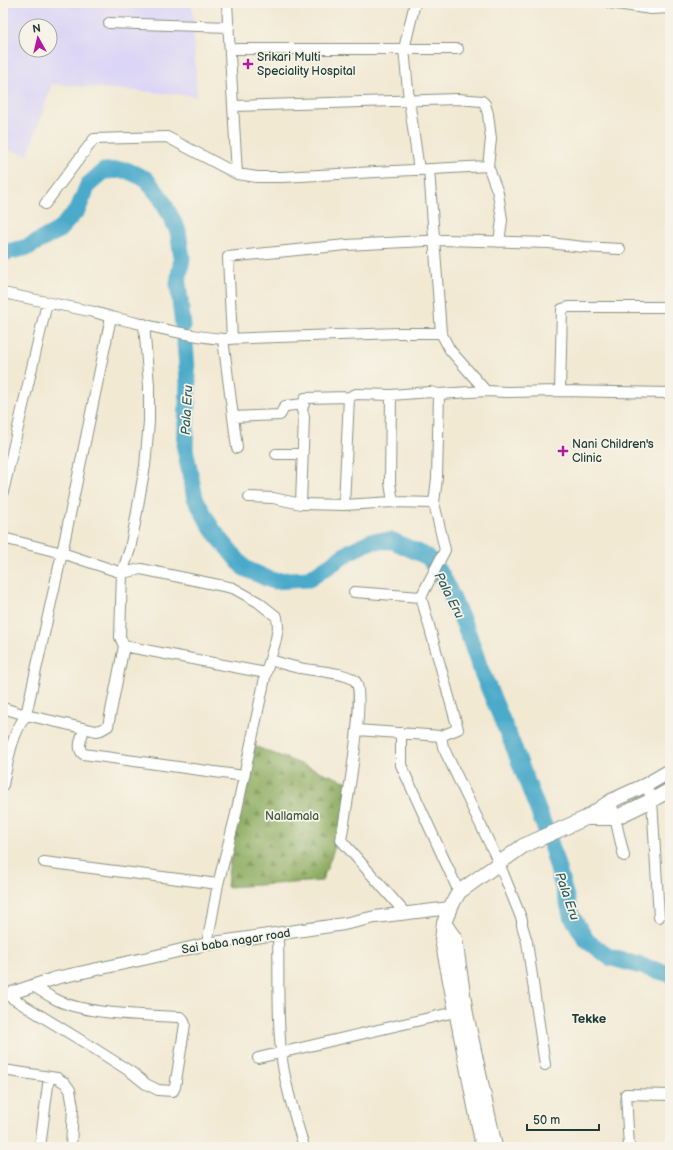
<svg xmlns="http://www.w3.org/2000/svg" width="673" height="1150" font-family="'Balsamiq Sans',sans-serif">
  <defs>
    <pattern id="forest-firs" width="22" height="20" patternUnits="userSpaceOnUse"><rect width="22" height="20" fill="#8dac60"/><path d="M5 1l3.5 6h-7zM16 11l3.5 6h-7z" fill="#738d50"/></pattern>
  </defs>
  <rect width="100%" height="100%" fill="#f7f3e8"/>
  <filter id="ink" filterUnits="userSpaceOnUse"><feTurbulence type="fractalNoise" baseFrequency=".025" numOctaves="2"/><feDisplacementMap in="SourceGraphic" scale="8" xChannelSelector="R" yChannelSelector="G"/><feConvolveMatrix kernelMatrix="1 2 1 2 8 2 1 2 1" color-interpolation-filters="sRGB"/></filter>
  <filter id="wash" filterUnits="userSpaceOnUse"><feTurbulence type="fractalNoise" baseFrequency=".012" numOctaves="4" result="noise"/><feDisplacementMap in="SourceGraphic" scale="16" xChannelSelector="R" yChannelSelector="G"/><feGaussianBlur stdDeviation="0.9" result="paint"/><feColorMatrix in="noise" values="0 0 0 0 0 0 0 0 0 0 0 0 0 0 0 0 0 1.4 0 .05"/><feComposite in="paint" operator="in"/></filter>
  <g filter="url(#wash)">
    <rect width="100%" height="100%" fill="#f2e9d3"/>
    <path fill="#dcd6f6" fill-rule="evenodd" d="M3 3H192L197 96 52 84 28 155 3 149ZM26 26H50V50H26Z"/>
    <path fill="url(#forest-firs)" stroke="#56744a" d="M254 746 358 786 322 881 227 887 231 850Z"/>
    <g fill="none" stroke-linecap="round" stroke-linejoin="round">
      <path stroke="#4baaca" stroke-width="17" d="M3 253 28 247 59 230 78 209 88 185 104 171 126 170 146 179 161 198 178 231 182 258 178 283 183 326
        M185 342 188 382 185 449 195 498 212 529 244 568 273 581 309 579 351 551 371 541H393L428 557 443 577 468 633 480 668 512 743 550 841 571 915 587 941 609 957 670 974"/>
    </g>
  </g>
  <g filter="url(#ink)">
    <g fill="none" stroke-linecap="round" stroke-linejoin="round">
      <g stroke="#889384" stroke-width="12">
        <path id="minor" d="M227 3 237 174 257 177H282L488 166
          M415 3 404 49 409 100 419 170
          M610 3 651 9 670 8
          M109 23 229 27
          M230 49H458
          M233 106 458 99 482 101 485 104 488 114 491 139 488 166 498 193 502 220 499 242
          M429 169 441 333
          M45 204 94 139 167 137 237 174
          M3 293 94 312 111 317
          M223 339 237 448
          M232 339 228 257 346 245 445 240 549 243 583 247 620 249
          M560 391 562 309 569 307H670
          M391 395 390 483 393 502
          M233 417 280 415 285 406 304 404
          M276 454H303
          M3 492 47 303
          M249 497 273 498 301 504 344 505 393 502 434 503
          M301 504 304 417 302 410 305 398 349 397 356 394 391 395 430 392 439 394 486 391
          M344 505 349 397
          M3 538 62 553 122 573 141 569 233 588 258 602 277 617 278 627 276 639 266 673 236 814 218 884 207 944
          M354 592 421 597 445 550 434 503 437 478 439 394
          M421 597 458 729 441 736
          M124 646 266 673
          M271 660C280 663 290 666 300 668 312 671 349 672 356 682 366 695 345 817 341 840L406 914
          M3 708 26 715 96 731 101 730 108 726 124 646 120 637 122 573 130 549 135 523 145 466 149 422V386L144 324
          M84 729C82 737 76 748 83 754L244 776
          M357 730 441 736 443 747 499 863 522 920V925L527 942 545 1065
          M401 733V765L459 892
          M3 785C8 761 11 736 26 715L62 553 111 317C148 325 185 336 223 339L399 333H441L450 350 486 391 506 392 560 391 670 393
          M646 785 652 800 659 917
          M611 801 624 856
          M44 862 218 884
          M278 934C279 973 277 1012 281 1051 284 1083 295 1116 304 1147
          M7 995 87 1044 131 1072 146 1084 158 1090 173 1091 175 1087 185 1024 183 1019 180 1017C145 1015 88 1015 57 1000 49 996 41 991 33 986
          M258 1058 455 1012
          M3 1070 57 1078 65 1083 70 1090 73 1107 71 1147
          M40 1147 49 1077
          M629 1147 626 1094 670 1095"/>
      </g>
      <g stroke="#889384" stroke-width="14">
        <path id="major" d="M3 996 56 978 148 958 207 944 344 924 375 917 450 908"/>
      </g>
      <g stroke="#889384" stroke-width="16">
        <path id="highway" d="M586 818H615L652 800 670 790
          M444 923 455 939 466 1014 495 1147
          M483 1147 442 940 444 923 450 908 459 892 523 846 586 818 611 801 646 785 670 771"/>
      </g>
      <use href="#minor" stroke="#fff" stroke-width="10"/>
      <use href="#major" stroke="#fff" stroke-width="12"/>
      <use href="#highway" stroke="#fff" stroke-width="14"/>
    </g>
  </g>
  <g fill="#b5179e" stroke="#f7f3e8" stroke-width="1.5">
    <path d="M246 58h4v4h4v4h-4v4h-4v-4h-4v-4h4z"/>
    <path d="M561 445h4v4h4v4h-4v4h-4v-4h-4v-4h4z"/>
  </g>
  <g text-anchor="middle" stroke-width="3.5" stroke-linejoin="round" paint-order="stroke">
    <g font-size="12" fill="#1f3d34" stroke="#f7f3e8" text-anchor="start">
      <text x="257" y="61">Srikari Multi<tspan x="257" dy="14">Speciality Hospital</tspan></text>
      <text x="572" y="448">Nani Children's<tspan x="572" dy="14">Clinic</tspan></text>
    </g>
    <g font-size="12" fill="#3c593f" stroke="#f7f3e8">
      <text x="292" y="820">Nallamala</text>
    </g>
    <g font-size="12" fill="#1f3d34" stroke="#f7f3e8">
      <text transform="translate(236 941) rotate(-9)" y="4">Sai baba nagar road</text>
    </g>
    <g font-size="13" font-style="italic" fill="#2c5e61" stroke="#f7f3e8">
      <text transform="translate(186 410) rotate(-87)" y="5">Pala Eru</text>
      <text transform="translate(450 595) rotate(63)" y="5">Pala Eru</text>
      <text transform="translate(568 896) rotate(71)" y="5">Pala Eru</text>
    </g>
    <g font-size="13" font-weight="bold" fill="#1f3d34" stroke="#f7f3e8">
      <text x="589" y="1023">Tekke</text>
    </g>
  </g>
  <rect width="673" height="1150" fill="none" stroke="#f7f3e8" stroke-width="16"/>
  <g transform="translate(38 38) rotate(352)"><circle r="19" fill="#f7f3e8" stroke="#a1aaa0"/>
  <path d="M0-3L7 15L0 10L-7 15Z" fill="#b5179e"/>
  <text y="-6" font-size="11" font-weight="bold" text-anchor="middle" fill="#1f3d34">N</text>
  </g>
  <path d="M527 1124v6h72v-6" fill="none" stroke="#1f3d34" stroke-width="2"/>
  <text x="533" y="1124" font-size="12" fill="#1f3d34" stroke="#f7f3e8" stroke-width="3" paint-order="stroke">50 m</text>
</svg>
